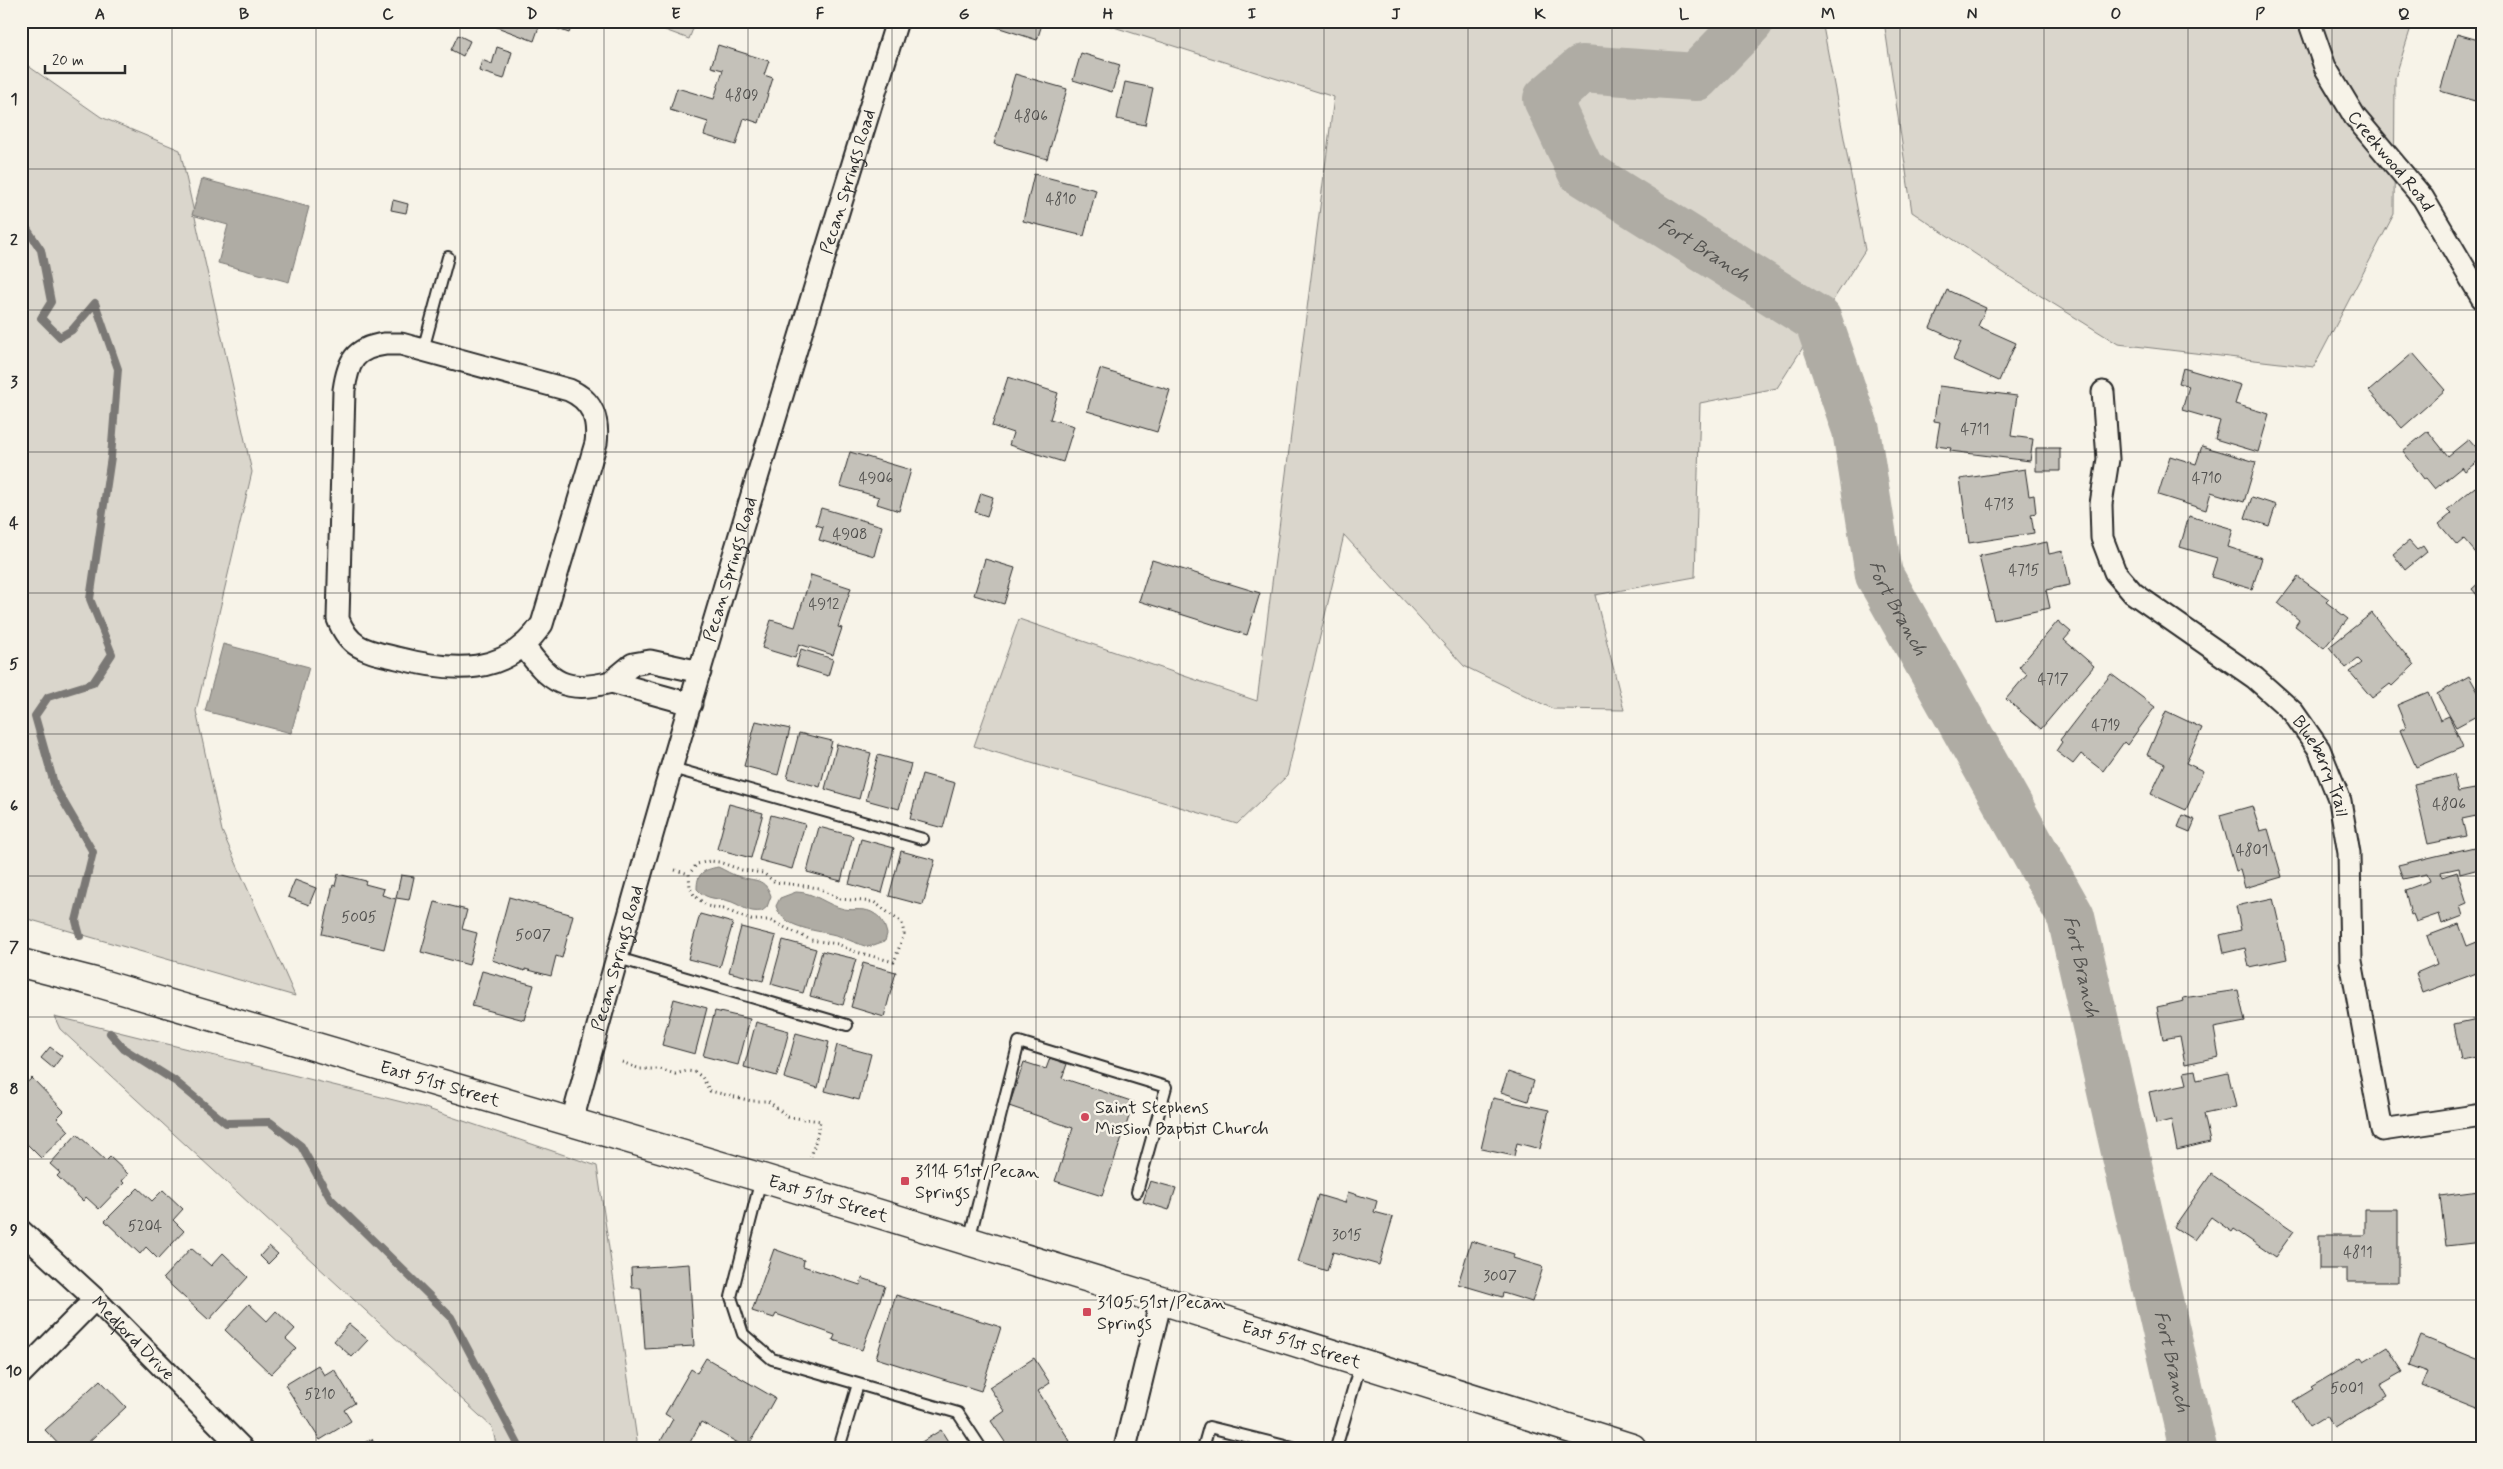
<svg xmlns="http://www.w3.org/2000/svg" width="2503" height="1469" font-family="Mynerve,sans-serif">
  <rect width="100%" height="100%" fill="#f7f3e8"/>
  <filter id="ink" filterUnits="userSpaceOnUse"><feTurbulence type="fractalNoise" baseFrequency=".02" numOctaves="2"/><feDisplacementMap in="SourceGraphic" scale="10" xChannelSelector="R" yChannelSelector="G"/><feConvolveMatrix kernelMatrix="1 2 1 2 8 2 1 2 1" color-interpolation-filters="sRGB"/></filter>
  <g filter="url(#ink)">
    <path fill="#dad6cc" stroke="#82807c" d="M641 21H696L689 39Z
      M1095 21H1822L1865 250 1777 388 1700 403 1695 577 1595 595 1624 710 1553 709 1464 666 1344 535 1287 776 1237 824 974 746 1019 619 1257 701 1334 97Z
      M1884 21H2413L2395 78 2394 214 2314 367 2118 344 2007 275 1912 212Z
      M21 61 101 117 180 150 252 472 196 711 222 831 295 996 21 917Z
      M54 1016 422 1107 597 1166 637 1440 635 1448H497L492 1427 60 1029Z"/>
    <path fill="#afaca4" stroke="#7a7874" d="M202 179 309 207 289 282 218 263 228 225 192 215Z
      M223 644 309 667 291 733 205 711Z
      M718 867C725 870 732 875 740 877 755 881 765 878 771 896L767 907 762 911C748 913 744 907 732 902 718 897 707 901 697 889 697 873 703 870 718 867Z
      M796 892C815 892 826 905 844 909 855 911 865 907 875 914 882 918 885 926 887 934L885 941 868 947C858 944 849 940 839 936 820 930 783 930 776 906L780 898Z"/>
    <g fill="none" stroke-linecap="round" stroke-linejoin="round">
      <path stroke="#7a7874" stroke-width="8" d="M21 220 41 250 51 302 41 318 60 337 72 330 95 303 118 369 111 457 90 599 112 654 93 683 48 697 35 716 55 787 93 852 76 921 80 936
        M110 1033 124 1049 175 1081 226 1123 270 1122 301 1146 330 1198 451 1317 520 1448"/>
      <path stroke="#afaca4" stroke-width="48" id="s1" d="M1750 21 1696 77 1582 69 1547 99 1581 171 1818 320 1856 430 1879 575 2071 917 2193 1448"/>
    </g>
    <path fill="#c4c1b9" stroke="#2b2b2b" d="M490 21H541L534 41 489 24Z
      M558 21H574L569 33 555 28Z
      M978 21H1043L1037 40Z
      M2457 34 2482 41V103L2440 91Z
      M458 35 470 41 463 56 451 50Z
      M718 45 769 61 764 75 773 78 759 123 744 118 736 145 704 135 708 122 670 110 677 88 714 99 723 70 711 67Z
      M497 47 512 52 504 79 479 71 482 60 492 64Z
      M1081 53 1120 65 1112 92 1073 80Z
      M1015 74 1067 89 1047 159 994 144Z
      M1125 82 1153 88 1145 125 1117 119Z
      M1034 174 1096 190 1084 236 1023 221Z
      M393 200 408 204 406 213 391 210Z
      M1947 290 1986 308 1978 326 2016 343 1999 381 1953 360 1961 342 1930 328Z
      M2413 353 2445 390 2402 428 2369 391Z
      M2183 368 2241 385 2235 404 2269 414 2258 452 2215 439 2220 421 2182 410 2189 386 2179 383Z
      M1100 369 1170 390 1157 432 1087 411Z
      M1008 377 1058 393 1050 419 1074 426 1063 462 1009 445 1013 433 992 426Z
      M1939 386 2017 396 2011 436 2033 439 2030 461 1950 451 1951 448 1936 446 1940 422 1934 421Z
      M2428 431 2448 456 2469 439 2482 454V458L2465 471 2462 467 2435 489 2426 478 2424 479 2403 451Z
      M2202 446 2256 462 2244 502 2211 492 2206 510 2158 495 2170 456 2196 464Z
      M2036 448H2060V471H2036Z
      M850 452 911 470 899 511 877 504 879 497 840 486Z
      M2025 469 2029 496 2034 495 2036 513 2031 514 2034 533 1969 543 1960 479Z
      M2475 487 2482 495 2481 559 2464 539 2457 545 2439 524 2451 514 2447 510Z
      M981 493 993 497 987 516 975 512Z
      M2252 497 2276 505 2269 526 2245 518Z
      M821 508 882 526 874 556 819 540 823 527 816 525Z
      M2189 516 2233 529 2228 547 2262 558 2252 589 2211 577 2217 558 2180 547Z
      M2409 541 2417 550 2423 546 2427 552 2405 570 2393 554Z
      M2047 542 2049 554 2063 551 2070 585 2046 590 2050 608 1994 620 1979 556Z
      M985 559 1015 568 1004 604 974 595Z
      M1152 560 1260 593 1247 635 1139 601Z
      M811 575 851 588 838 627 842 628 833 655 799 644 795 658 762 648 771 620 795 627Z
      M2298 577 2329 599 2326 602 2348 619 2324 648 2295 626 2299 620 2278 603Z
      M2482 580V601L2472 589Z
      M2372 613 2414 665 2392 686 2390 684 2372 698 2350 672 2362 663 2358 659 2346 668 2329 647Z
      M2058 621 2071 632 2064 640 2094 666 2041 729 2006 699 2027 674 2019 667Z
      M801 649 833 659 828 676 796 666Z
      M2111 674 2155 707 2127 745 2124 742 2103 771 2081 754 2073 764 2056 751 2062 742 2060 740Z
      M2469 676 2482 699V713L2456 727 2437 694Z
      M2428 692 2440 720 2449 716 2463 747 2416 767 2400 730 2406 727 2397 705Z
      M2166 711 2202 728 2186 763 2203 771 2186 810 2151 794 2165 764 2147 755Z
      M756 721 790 729 778 775 744 766Z
      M799 733 832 741 820 787 787 778Z
      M837 744 871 753 859 799 825 789Z
      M878 755 911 764 899 809 866 800Z
      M922 774 955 783 943 828 910 819Z
      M2454 775 2458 792 2475 789 2481 815 2462 819 2466 836 2428 844 2414 784Z
      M729 804 763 813 751 858 717 849Z
      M2252 806 2260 831 2268 829 2282 877 2245 888 2240 870 2236 871 2220 815Z
      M771 815 805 824 792 869 759 860Z
      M2183 815 2195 820 2190 832 2178 827Z
      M819 827 853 836 841 881 807 872Z
      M861 839 894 848 882 893 849 884Z
      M2474 847 2479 869 2460 874 2459 868 2441 872 2442 877 2457 872 2467 903 2460 906 2463 916 2442 924 2439 914 2416 922 2413 914 2411 915 2405 890 2430 881 2427 874 2403 879 2398 865Z
      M901 851 935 860 923 905 889 896Z
      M338 874 366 881 365 884 384 889 382 895 396 899 384 949 322 934 333 885 335 886Z
      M401 875 414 877 409 900 396 898Z
      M295 880 316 888 309 905 288 897Z
      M509 897 573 915 562 958 556 956 551 976 525 969V971L492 960Z
      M2273 898 2287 959 2249 967 2245 948 2224 953 2220 935 2241 930 2236 906Z
      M435 902 467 910 462 929 477 933 469 965 421 952Z
      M700 914 733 923 720 967 688 959Z
      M2459 924 2467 946 2477 942 2482 955V971L2423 993 2416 973 2437 964 2427 936Z
      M741 927 776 936 763 981 729 972Z
      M783 940 816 949 803 993 771 984Z
      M822 951 856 959 843 1005 810 996Z
      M863 963 896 972 884 1017 851 1007Z
      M482 971 534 985 524 1020 472 1006Z
      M2238 990 2245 1022 2214 1028 2219 1057 2185 1064 2180 1036 2163 1039 2157 1007 2184 1001 2183 998Z
      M674 999 707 1008 695 1054 662 1045Z
      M715 1011 750 1019 738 1065 703 1056Z
      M2482 1018V1056L2461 1060 2454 1024Z
      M756 1022 789 1031 777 1076 744 1067Z
      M796 1033 829 1042 818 1088 784 1078Z
      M21 1043 28 1048 21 1057Z
      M837 1045 871 1054 859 1100 825 1091Z
      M50 1047 62 1056 53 1068 41 1058Z
      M1050 1058 1067 1064 1062 1078 1134 1102 1102 1196 1055 1181 1073 1128 1009 1106 1024 1062 1046 1069Z
      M2195 1070 2197 1080 2228 1073 2236 1107 2204 1114 2210 1142 2177 1150 2171 1120 2156 1124 2149 1092 2187 1084 2184 1072Z
      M1508 1072 1534 1081 1528 1101 1501 1092Z
      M32 1078 64 1111 57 1118 69 1131 41 1158 21 1138V1088Z
      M1493 1098 1549 1110 1540 1149 1517 1143 1514 1156 1481 1149Z
      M77 1134 106 1161 110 1157 128 1174 122 1181 124 1183 99 1209 86 1197 83 1201 57 1176 60 1173 50 1164Z
      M2211 1174 2294 1231 2275 1257 2234 1229 2232 1232 2211 1217 2194 1240 2174 1227Z
      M1150 1181 1176 1188 1169 1210 1143 1202Z
      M138 1188 152 1201 163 1190 183 1209 173 1220 184 1231 158 1259 146 1247 140 1254 105 1221Z
      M2479 1191 2482 1242 2446 1246 2440 1196Z
      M1348 1192 1377 1201 1374 1212 1393 1217 1379 1265 1333 1252 1327 1271 1298 1262 1318 1195 1345 1203Z
      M2365 1209H2398V1282H2347V1269H2319V1235H2365Z
      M1471 1241 1514 1254 1513 1258 1543 1267 1532 1302 1503 1293 1502 1297 1458 1284Z
      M269 1246 278 1254 268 1264 260 1256Z
      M191 1248 211 1266 223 1253 248 1277 209 1320 163 1278Z
      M774 1249 804 1260 803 1266 860 1285 862 1278 885 1286 862 1350 833 1340 835 1335 776 1314 774 1318 752 1311Z
      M689 1264 694 1346 645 1349 641 1288H632L631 1268Z
      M896 1295 1001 1327 981 1391 876 1358Z
      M249 1304 267 1321 276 1311 295 1329 286 1339 296 1348 271 1374 225 1330Z
      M349 1324 368 1340 352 1357 334 1341Z
      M2421 1336 2482 1361 2480 1409 2422 1386 2428 1372 2409 1365Z
      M2387 1347 2403 1372 2380 1385 2387 1397 2334 1428 2327 1416 2309 1427 2293 1401 2313 1389 2311 1387 2361 1357 2364 1361Z
      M706 1358 775 1398 747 1448 701 1422 687 1448H666L659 1444 673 1419 665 1414 691 1369 697 1373Z
      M1034 1358 1050 1383 1038 1391 1070 1441 1060 1448H1009L991 1421 1005 1411 989 1387Z
      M318 1365 324 1375 334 1369 355 1403 344 1410 351 1421 320 1440 285 1385Z
      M100 1380 126 1407 82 1448H62L45 1430Z
      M941 1430 952 1448H912Z
      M372 1439 376 1448H354Z
      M798 1443 801 1448H789Z"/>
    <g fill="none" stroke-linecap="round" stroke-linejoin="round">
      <g stroke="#2b2b2b" stroke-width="14">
        <path id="lane" d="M423 350 448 257
          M672 768 923 839
          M618 958 847 1025
          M761 1179 731 1297 743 1334 772 1359 958 1413 981 1448
          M969 1240 1019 1042 1166 1087 1137 1192
          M839 1448 858 1384
          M1203 1448 1209 1427 1293 1448
          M1336 1448 1360 1365"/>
      </g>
      <g stroke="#2b2b2b" stroke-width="25">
        <g id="street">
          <path id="s2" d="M2309 21 2325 67 2355 117 2423 198 2482 298"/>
          <path d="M385 344H401L569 390C592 400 599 419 596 443L542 624C506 677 452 672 397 658 368 651 350 650 338 619L344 390C348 362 354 348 385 344Z"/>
          <path id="s3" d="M2103 392 2108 459 2101 504 2102 538 2115 572 2133 593 2255 678 2293 712 2319 749 2340 801 2349 853 2351 961 2382 1130 2482 1115"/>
          <path d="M524 646C550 683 566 694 611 682"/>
          <path d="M691 704 611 682 633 664 650 661 700 672"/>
          <path id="s4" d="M572 1121C672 752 784 386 897 21"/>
          <path id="s5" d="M21 1231 95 1299 242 1448"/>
          <path d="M21 1374 95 1299"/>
          <path d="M1125 1448 1161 1300"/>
        </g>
      </g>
      <g stroke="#2b2b2b" stroke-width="31">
        <g id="secondary">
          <path id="s6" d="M21 963 95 982 762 1178 1161 1300 1632 1448"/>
        </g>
      </g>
      <path stroke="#2b2b2b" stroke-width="3" stroke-dasharray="1 4" stroke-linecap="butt" d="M675 870 689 874 690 888 694 895 707 906 724 909 751 920H769L811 940 838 944 853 951 894 962 904 934 902 923 874 902 840 899 819 888 775 882 763 873 742 870 719 862 710 861 697 864 689 874
        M622 1062 640 1069H660L675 1074 687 1071 695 1072 702 1077 710 1091 752 1101H768L788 1117 821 1121 811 1157"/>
      <use href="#lane" stroke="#f7f3e8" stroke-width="10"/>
      <use href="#street" stroke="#f7f3e8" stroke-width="21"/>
      <use href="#secondary" stroke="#f7f3e8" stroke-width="28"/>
    </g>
  </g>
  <path fill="none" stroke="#2b2b2b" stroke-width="1" stroke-opacity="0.55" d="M172 21V1448M316 21V1448M460 21V1448M604 21V1448M748 21V1448M892 21V1448M1036 21V1448M1180 21V1448M1324 21V1448M1468 21V1448M1612 21V1448M1756 21V1448M1900 21V1448M2044 21V1448M2188 21V1448M2332 21V1448M21 169H2482M21 310H2482M21 452H2482M21 593H2482M21 734H2482M21 876H2482M21 1017H2482M21 1159H2482M21 1300H2482"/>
  <g fill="#d1495b" stroke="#f7f3e8" stroke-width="2">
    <circle cx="1085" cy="1117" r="5"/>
    <rect x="900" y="1176" width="10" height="10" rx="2.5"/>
    <rect x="1082" y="1307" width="10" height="10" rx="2.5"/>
  </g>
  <g text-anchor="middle" stroke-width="5" stroke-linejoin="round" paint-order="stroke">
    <g font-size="15" fill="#51504e">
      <text x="742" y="100">4809</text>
      <text x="1031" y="121">4806</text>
      <text x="1061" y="204">4810</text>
      <text x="1975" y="434">4711</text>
      <text x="876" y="483">4906</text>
      <text x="2207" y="483">4710</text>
      <text x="1999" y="509">4713</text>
      <text x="850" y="539">4908</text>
      <text x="2024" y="575">4715</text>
      <text x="824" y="609">4912</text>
      <text x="2053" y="684">4717</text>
      <text x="2106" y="730">4719</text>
      <text x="2449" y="809">4806</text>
      <text x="2252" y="855">4801</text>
      <text x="359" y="922">5005</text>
      <text x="533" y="940">5007</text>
      <text x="145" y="1231">5204</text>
      <text x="1347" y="1240">3015</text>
      <text x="2358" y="1257">4811</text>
      <text x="1500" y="1281">3007</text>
      <text x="2347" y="1393">5001</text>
      <text x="320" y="1399">5210</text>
    </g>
    <g font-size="18" fill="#2b2b2b" stroke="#f7f3e8">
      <text dy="6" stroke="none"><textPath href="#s2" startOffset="164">Creekwood Road</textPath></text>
      <text dy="6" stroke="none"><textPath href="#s4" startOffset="979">Pecan Springs Road</textPath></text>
      <text dy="6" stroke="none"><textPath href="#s4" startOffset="574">Pecan Springs Road</textPath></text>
      <text dy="6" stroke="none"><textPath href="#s3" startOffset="472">Blueberry Trail</textPath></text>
      <text dy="6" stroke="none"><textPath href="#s4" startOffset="169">Pecan Springs Road</textPath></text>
      <text dy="6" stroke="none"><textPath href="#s6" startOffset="436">East 51st Street</textPath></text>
      <text dy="6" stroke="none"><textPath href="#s6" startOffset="841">East 51st Street</textPath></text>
      <text dy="6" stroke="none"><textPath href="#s5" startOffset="155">Medford Drive</textPath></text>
      <text dy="6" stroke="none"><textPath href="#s6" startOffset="1336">East 51st Street</textPath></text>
    </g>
    <g font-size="18" fill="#2b2b2b" stroke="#f7f3e8" text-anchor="start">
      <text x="1095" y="1113">Saint Stephens<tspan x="1095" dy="21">Mission Baptist Church</tspan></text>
      <text x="915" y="1177">3114 51st/Pecan<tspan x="915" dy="21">Springs</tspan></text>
      <text x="1097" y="1308">3105 51st/Pecan<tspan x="1097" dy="21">Springs</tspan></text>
    </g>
    <g font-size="19" font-style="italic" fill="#53524f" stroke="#f7f3e8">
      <text dy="7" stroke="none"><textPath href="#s1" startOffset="464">Fort Branch</textPath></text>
      <text dy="7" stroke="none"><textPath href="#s1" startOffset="899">Fort Branch</textPath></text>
      <text dy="7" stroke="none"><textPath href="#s1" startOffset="1304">Fort Branch</textPath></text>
      <text dy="7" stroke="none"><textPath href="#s1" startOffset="1709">Fort Branch</textPath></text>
    </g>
  </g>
  <rect width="2503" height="1469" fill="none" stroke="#f7f3e8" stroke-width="55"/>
  <path d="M45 65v8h80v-8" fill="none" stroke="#2b2b2b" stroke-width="2.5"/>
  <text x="52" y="65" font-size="15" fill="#2b2b2b" stroke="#f7f3e8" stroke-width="4" paint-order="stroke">20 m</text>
  <rect x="28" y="28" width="2448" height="1414" fill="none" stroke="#2b2b2b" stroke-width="2"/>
  <g font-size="16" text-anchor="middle" font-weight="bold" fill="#2b2b2b">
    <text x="100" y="19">A</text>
    <text x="244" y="19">B</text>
    <text x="388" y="19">C</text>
    <text x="532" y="19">D</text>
    <text x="676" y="19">E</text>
    <text x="820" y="19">F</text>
    <text x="964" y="19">G</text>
    <text x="1108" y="19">H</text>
    <text x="1252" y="19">I</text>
    <text x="1396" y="19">J</text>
    <text x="1540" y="19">K</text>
    <text x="1684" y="19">L</text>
    <text x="1828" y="19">M</text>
    <text x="1972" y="19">N</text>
    <text x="2116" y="19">O</text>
    <text x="2260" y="19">P</text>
    <text x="2404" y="19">Q</text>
    <text x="14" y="104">1</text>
    <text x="14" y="245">2</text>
    <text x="14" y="387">3</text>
    <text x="14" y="528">4</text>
    <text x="14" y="669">5</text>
    <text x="14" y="811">6</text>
    <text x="14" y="952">7</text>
    <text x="14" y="1094">8</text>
    <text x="14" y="1235">9</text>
    <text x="14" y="1376">10</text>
  </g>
</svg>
